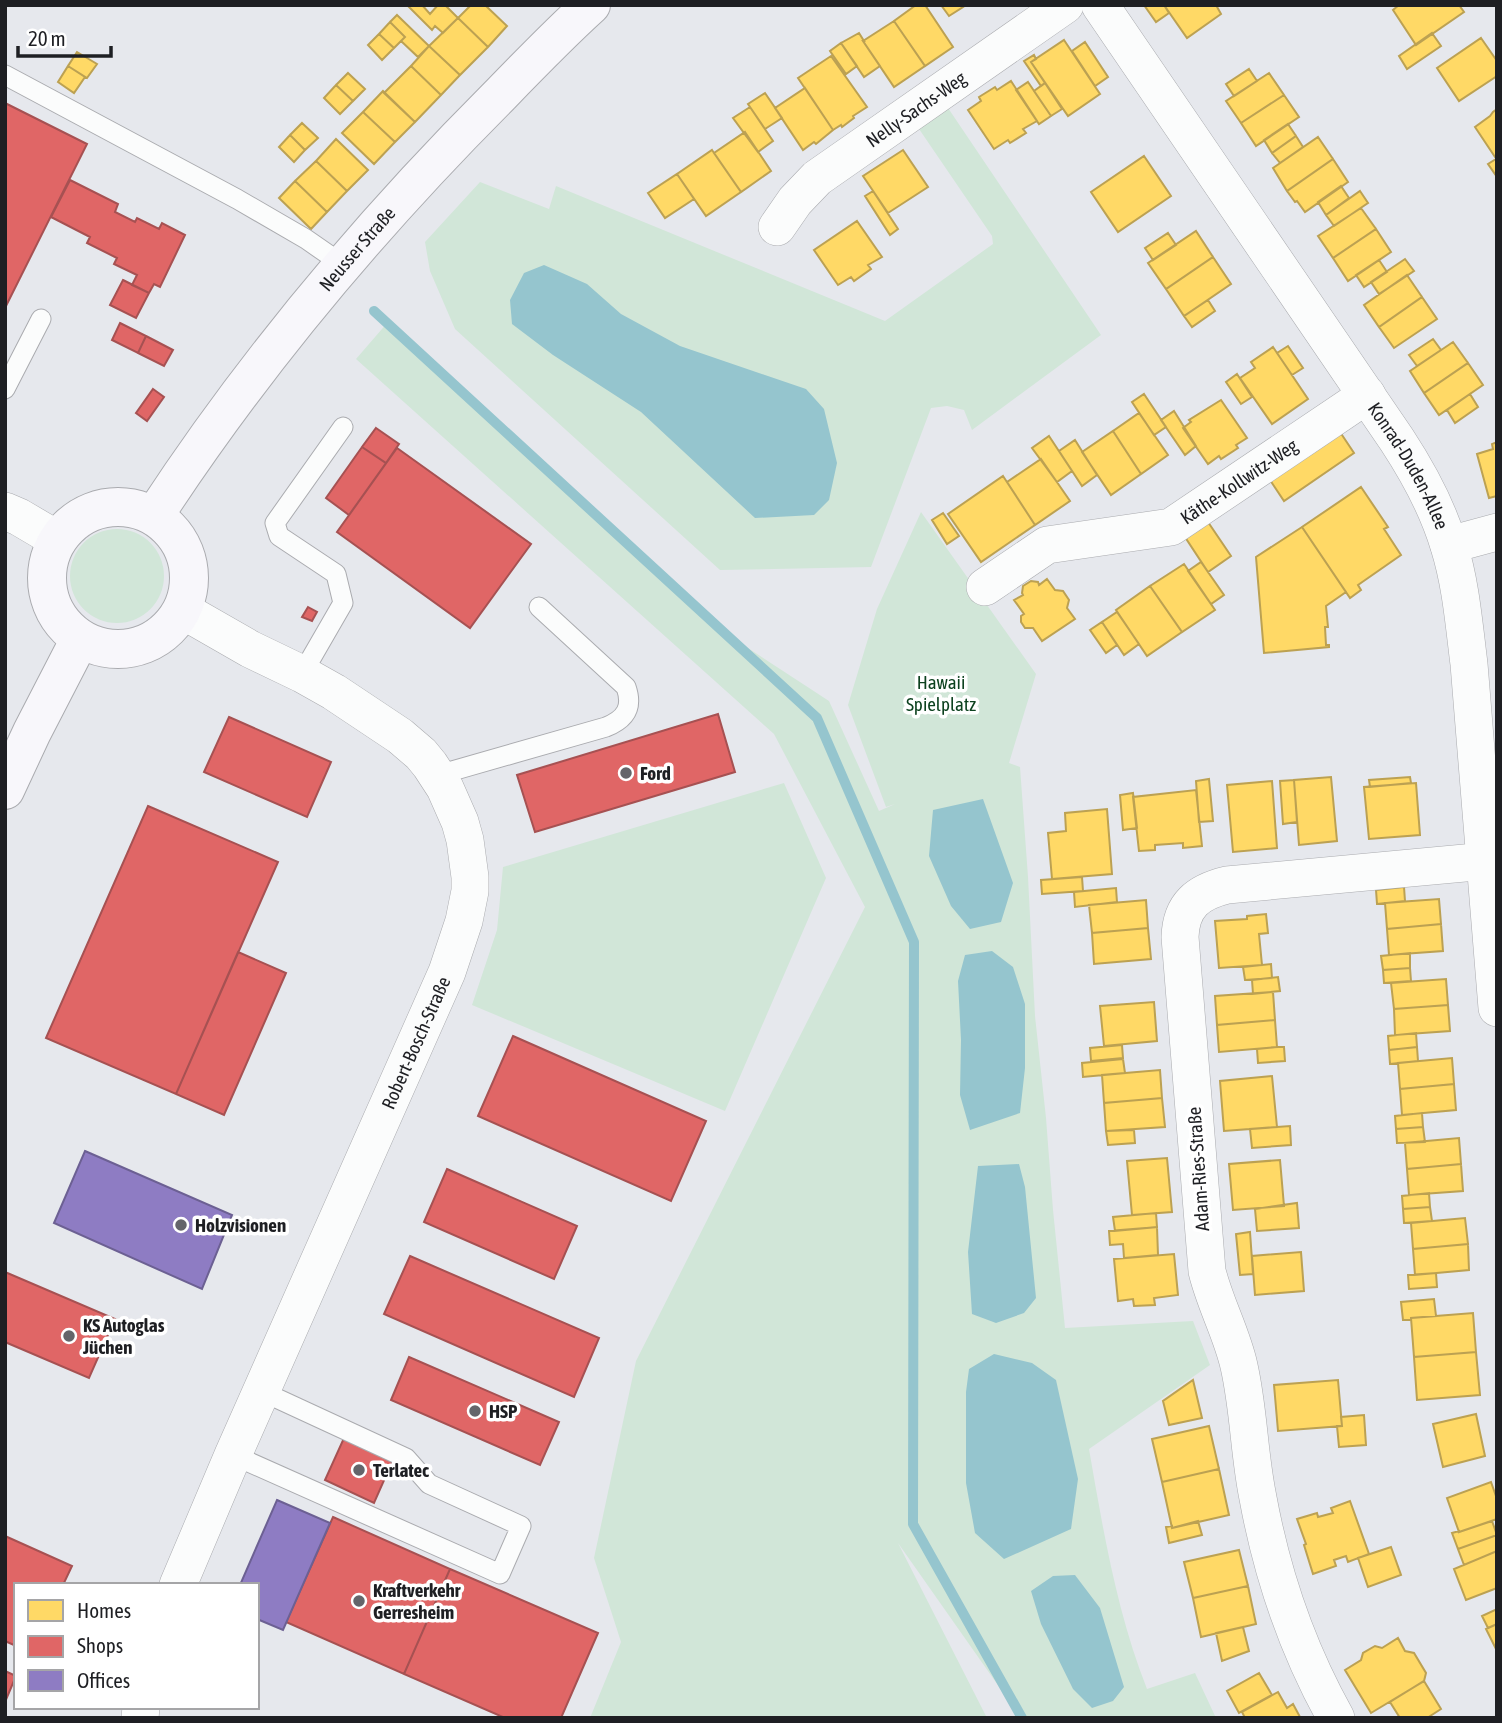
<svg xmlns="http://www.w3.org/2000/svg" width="1502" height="1723" font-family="'Asap Condensed',sans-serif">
  <rect width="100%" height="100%" fill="#e6e8ed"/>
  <path fill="#d1e6d8" d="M946 105 1101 335 972 430 964 410 947 406 931 408 871 567 720 570 455 329 430 271 425 242 480 182 549 209 556 186 885 321 993 244 992 236 917 126Z
    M388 322 702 618 829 701 879 811 895 804 886 807 848 705 877 609 921 512 1036 674 1009 763 1020 767 1028 877 1035 1016 1046 1118 1053 1210 1065 1328 1193 1321 1210 1365 1089 1449C1103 1530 1117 1613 1147 1689L1195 1673 1216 1718H1021L898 1543 987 1718H590L621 1642 594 1558 636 1361 865 907 774 734 356 359Z
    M70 576a47 47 0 1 1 94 0a47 47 0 1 1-94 0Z
    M784 783 826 878 725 1111 472 1005 497 930 503 867Z"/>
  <path fill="#95c5ce" d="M544 265 587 284 621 314 680 346 806 389 824 409 837 463 829 500 814 515 755 518 641 412 553 355 512 324 510 300 524 273Z
    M983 799 1013 883 1001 922 970 929 951 906 929 856 933 810Z
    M992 951 1013 967 1025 1004V1068L1020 1113 970 1130 960 1095 961 1040 958 981 965 955Z
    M1019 1164 1025 1187 1036 1298 1024 1313 996 1323 972 1314 968 1252 978 1166Z
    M994 1354 1032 1363 1056 1380 1078 1479 1071 1529 1004 1559 975 1533 966 1483V1392L969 1369Z
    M1075 1575 1100 1608 1124 1687 1113 1701 1092 1708 1073 1689 1041 1624 1031 1591 1053 1576Z"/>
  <path fill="#ffd966" stroke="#bca152" stroke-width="2" d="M407 5H422L430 14 438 5H445L458 18 443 33 435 26 432 30Z
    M471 5H485L507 26 488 47 458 18Z
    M916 5H925L953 47 925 66 894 21Z
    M941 5H961L963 7 949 16Z
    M1144 5H1164L1169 13 1156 22Z
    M1164 5H1216L1221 14 1187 38Z
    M1399 5H1459L1464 12 1416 45 1393 10Z
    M397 15 429 46 418 57 401 41 405 37 390 22Z
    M458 18 488 47 460 75 429 46Z
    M894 21 925 66 894 87 863 41Z
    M390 22 405 37 394 48 379 34Z
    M859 33 864 41H863L880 66 864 77 841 43Z
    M1432 33 1441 46 1407 69 1399 56Z
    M379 34 394 48 382 60 368 45Z
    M1481 38 1497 61V76L1459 101 1437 68Z
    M1064 40 1100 94 1068 116 1031 62Z
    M1085 42 1108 77 1095 86 1072 51Z
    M841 43 857 66 846 74 830 51Z
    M429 46 460 75 441 95 411 66Z
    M77 52 97 64 87 78 68 66Z
    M1034 55 1036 59 1031 62 1045 83 1041 86 1024 61Z
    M831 56 867 107 853 116 854 118 842 127 841 125 833 130 798 78Z
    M68 66 85 77 74 93 58 82Z
    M411 66 441 95 415 122 384 93Z
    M1249 69 1257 81 1234 96 1226 84Z
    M348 73 365 89 353 101 336 85Z
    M1269 73 1284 95 1241 123 1226 101Z
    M1011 81 1037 121 1023 129 1026 133 1010 143 1008 140 994 149 968 110 981 101 979 97 995 87 997 90Z
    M1028 82 1051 116 1039 124 1016 90Z
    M1045 83 1062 109 1051 116 1034 91Z
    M336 85 353 101 340 114 324 98Z
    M805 88 833 130 816 144 814 142 803 150 775 108Z
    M383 91 415 122 395 142 363 112Z
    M765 93 782 118 765 129 748 104Z
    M1284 95 1299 117 1256 146 1241 123Z
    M750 107 773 141 758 152 733 118Z
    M1497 109V160L1475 127 1490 116 1493 112Z
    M363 112 395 142 374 164 342 133Z
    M302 123 318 138 305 150 290 135Z
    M1288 124 1296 136 1272 153 1264 140Z
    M745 132 771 171 741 192 714 153Z
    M290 135 305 150 294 162 279 147Z
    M1296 136 1303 147 1280 163 1272 153Z
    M1318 137 1333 159 1287 191 1273 168Z
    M336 139 368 170 347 191 316 161Z
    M712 150 741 192 706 216 677 174Z
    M903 150 928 187 888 213 863 176Z
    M1144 156 1171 196 1118 232 1091 192Z
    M1333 159 1348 182 1305 212 1297 201 1295 202 1287 191Z
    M1496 159 1497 160V177L1488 164Z
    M316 161 347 191 327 212 295 181Z
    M677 174 694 199 665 218 648 193Z
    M295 181 327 212 311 229 279 198Z
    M1341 186 1349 198 1326 215 1318 202Z
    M873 191 898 229 890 235 865 196Z
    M1360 191 1368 203 1334 226 1326 215Z
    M1361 208 1376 229 1333 258 1318 236Z
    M857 221 882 257 868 265 871 269 854 281 851 277 838 285 814 250Z
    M1376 229 1391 252 1348 281 1333 258Z
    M1196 231 1213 257 1166 289 1148 263Z
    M1168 233 1176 245 1153 260 1145 248Z
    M1213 257 1231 284 1184 316 1166 289Z
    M1405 259 1414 271 1379 294 1371 282Z
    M1379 260 1387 272 1364 287 1356 275Z
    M1407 275 1422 297 1379 327 1364 305Z
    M1422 297 1437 319 1394 348 1379 327Z
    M1208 300 1215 311 1192 327 1184 316Z
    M1433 339 1441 350 1417 366 1409 355Z
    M1453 342 1468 363 1424 393 1410 371Z
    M1288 346 1303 368 1292 375 1277 353Z
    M1273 347 1308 399 1272 424 1240 378 1255 368 1251 362Z
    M1468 363 1483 385 1439 415 1424 393Z
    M1237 374 1252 397 1241 404 1226 382Z
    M1144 394 1166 427 1154 435 1132 402Z
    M1470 394 1478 407 1455 423 1447 410Z
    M1221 400 1247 438 1236 445 1238 448 1221 459 1219 456 1208 464 1183 428 1191 422 1189 420Z
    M1174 411 1196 446 1185 455 1161 420Z
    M1139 413 1168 455 1141 474 1113 431Z
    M1113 431 1141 474 1111 495 1082 452Z
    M1340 432 1354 453 1284 501 1270 480Z
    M1049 436 1072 471 1057 482 1032 448Z
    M1075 440 1097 475 1082 486 1059 451Z
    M1497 442V496L1489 498 1477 454 1493 449 1492 444Z
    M1041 459 1070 501 1035 525 1007 482Z
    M1003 476 1035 525 981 562 948 514Z
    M1361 487 1388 527 1384 529 1401 555 1358 585 1361 590 1350 598 1302 527Z
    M943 513 959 536 947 544 932 520Z
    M1208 522 1231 556 1208 572 1185 537Z
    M1302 527 1346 592 1326 606 1328 627H1325L1326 645H1329V647L1264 653 1256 557Z
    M1201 562 1224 595 1211 604 1188 571Z
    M1184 564 1215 610 1182 632 1150 586Z
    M1047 579 1055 590 1063 591 1069 600 1067 608 1075 619 1042 641 1033 628H1025L1021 622V616L1024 614 1014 600 1023 595 1022 593 1023 586 1031 581 1038 582 1039 585Z
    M1150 586 1182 632 1147 656 1116 610Z
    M1117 612 1139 644 1124 655 1102 622Z
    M1102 622 1117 645 1106 653 1090 630Z
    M1331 777 1337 841 1299 845 1294 780Z
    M1410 777 1411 783 1370 787 1369 780Z
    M1209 779 1213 821 1199 822 1196 781Z
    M1294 780 1297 822 1283 824 1280 781Z
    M1272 781 1277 848 1233 852 1227 785Z
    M1416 783 1420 835 1369 839 1364 787Z
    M1196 790 1202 846 1183 848V843L1155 845V850L1139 851 1133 797Z
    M1133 793 1137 828 1123 830 1120 795Z
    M1107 809 1112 874 1052 879 1048 833 1066 831 1065 813Z
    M1082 877 1083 891 1042 894 1041 880Z
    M1404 887 1405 901 1377 904 1376 890Z
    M1116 888 1117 902 1075 907 1074 892Z
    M1439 899 1441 924 1387 929 1385 903Z
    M1146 900 1148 928 1092 933 1089 905Z
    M1266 914 1268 933 1259 934 1262 965 1219 968 1215 921 1247 919V916Z
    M1441 924 1443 951 1389 955 1387 929Z
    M1148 928 1151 959 1094 964 1092 933Z
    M1410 953V968L1383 970 1381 956Z
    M1271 964 1272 978 1245 980 1243 967Z
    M1410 968 1411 981 1384 983 1383 970Z
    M1278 977 1280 991 1253 994 1252 980Z
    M1446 979 1448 1005 1394 1009 1391 983Z
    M1273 992 1275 1020 1217 1025 1215 996Z
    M1154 1002 1157 1041 1104 1046 1100 1006Z
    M1448 1005 1450 1031 1395 1035 1394 1009Z
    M1275 1020 1277 1047 1219 1052 1217 1025Z
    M1416 1033 1417 1047 1389 1050 1388 1036Z
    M1122 1045 1123 1058 1091 1061 1090 1048Z
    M1277 1047H1284L1285 1061 1258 1063 1257 1049Z
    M1417 1047 1418 1061 1390 1064 1389 1050Z
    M1452 1058 1454 1084 1400 1089 1398 1063Z
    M1123 1059 1125 1073 1083 1077 1082 1063Z
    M1160 1070 1162 1098 1104 1103 1102 1075Z
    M1272 1076 1277 1127 1224 1131 1220 1081Z
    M1454 1084 1456 1110 1402 1115 1400 1089Z
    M1162 1098 1165 1127 1106 1131 1104 1103Z
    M1422 1113 1423 1127 1396 1129 1395 1116Z
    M1290 1126 1291 1145 1252 1148 1250 1129Z
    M1423 1127 1425 1142 1397 1143 1396 1129Z
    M1134 1130 1135 1143 1108 1145 1106 1131Z
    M1459 1138 1461 1164 1407 1169 1405 1143Z
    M1167 1158 1172 1212 1132 1215 1127 1161Z
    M1280 1160 1284 1206 1233 1210 1229 1164Z
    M1461 1164 1463 1191 1409 1195 1407 1169Z
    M1429 1193 1430 1207 1403 1209 1402 1196Z
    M1297 1203 1299 1228 1257 1231 1255 1209Z
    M1430 1207 1432 1221 1404 1223 1403 1209Z
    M1156 1213 1157 1227 1115 1231 1113 1217Z
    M1465 1218 1468 1244 1413 1249 1411 1223Z
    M1157 1227 1158 1255 1124 1258 1123 1244 1110 1245 1109 1231Z
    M1250 1232 1253 1274 1240 1275 1236 1234Z
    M1468 1244 1469 1270 1415 1275 1413 1249Z
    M1301 1252 1304 1291 1255 1295 1252 1256Z
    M1174 1254 1178 1295 1154 1298 1155 1305 1134 1306 1133 1299 1118 1301 1114 1259Z
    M1436 1273 1437 1287 1409 1289 1408 1275Z
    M1434 1299 1436 1316 1411 1318V1320H1403L1401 1302Z
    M1473 1313 1476 1352 1414 1357 1411 1318Z
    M1476 1352 1480 1395 1417 1400 1414 1357Z
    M1193 1380 1202 1418 1169 1425 1163 1401Z
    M1338 1380 1342 1426 1278 1431 1274 1385Z
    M1476 1414 1485 1456 1443 1467 1433 1424Z
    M1364 1415 1366 1445 1339 1447 1337 1426H1342L1341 1417Z
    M1209 1426 1219 1469 1162 1482 1152 1439Z
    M1219 1469 1229 1515 1172 1528 1162 1482Z
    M1491 1482 1497 1499V1519L1459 1532 1447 1498Z
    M1350 1501 1369 1554 1348 1562 1346 1556 1334 1560 1336 1566 1313 1574 1304 1545 1306 1544 1297 1519 1317 1513 1318 1517 1333 1513 1331 1508Z
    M1198 1521 1202 1535 1169 1543 1166 1527 1172 1526V1528Z
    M1492 1521 1497 1535 1458 1549 1452 1533 1459 1531V1532Z
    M1497 1535V1551L1464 1565 1458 1549Z
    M1391 1547 1401 1575 1368 1587 1358 1558Z
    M1239 1550 1248 1586 1193 1598 1184 1562Z
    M1497 1551V1588L1466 1600 1454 1569Z
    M1248 1586 1256 1624 1201 1637 1193 1598Z
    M1497 1609V1624L1488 1628 1482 1616Z
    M1497 1624V1651L1486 1629Z
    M1243 1627 1249 1651 1222 1661 1216 1633Z
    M1398 1638 1405 1651 1414 1653 1426 1673 1424 1681 1371 1713 1345 1670 1361 1660 1363 1653 1375 1646 1382 1648Z
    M1259 1673 1272 1695 1239 1713 1227 1691Z
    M1424 1681 1441 1709 1427 1718H1400L1390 1702Z
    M1278 1692 1287 1708 1293 1704 1300 1717 1245 1718 1242 1712Z"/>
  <path fill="#e06666" stroke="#a65152" stroke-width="2" d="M5 103 87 144 5 308Z
    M70 180 118 204 115 212 135 222 137 218 159 229 162 223 185 235 160 287 154 284 149 293 132 285 137 275 114 264 117 258 87 243 90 237 51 217Z
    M123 280 149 293 136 318 110 305Z
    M120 323 146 336 138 353 112 340Z
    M146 336 173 350 164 366 138 353Z
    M153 389 164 397 147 421 136 413Z
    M376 428 399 444 386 463 362 447Z
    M362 447 386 463 349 515 326 498Z
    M397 448 531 544 470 628 337 532Z
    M308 607 317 612 312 621 302 617Z
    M718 714 735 772 535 832 517 775Z
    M229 717 331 762 307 817 204 772Z
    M148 806 278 862 176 1094 46 1038Z
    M238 952 286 973 224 1115 176 1094Z
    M513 1036 706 1121 671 1201 478 1116Z
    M447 1169 577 1226 554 1279 424 1222Z
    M410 1256 599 1338 574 1397 384 1314Z
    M5 1272 115 1319 89 1378 5 1342Z
    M409 1357 559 1422 540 1465 391 1400Z
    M344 1438 393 1460 374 1503 325 1480Z
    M333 1517 450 1569 404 1674 286 1622Z
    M5 1536 72 1566 63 1585H16V1646L5 1641Z
    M450 1569 598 1633 561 1718H505L404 1674Z
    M5 1671 16 1676 5 1702Z"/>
  <path fill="#8e7cc3" stroke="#6c6093" stroke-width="2" d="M85 1151 232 1215 202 1289 54 1223Z
    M277 1500 330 1523 283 1630 257 1619V1585H240Z"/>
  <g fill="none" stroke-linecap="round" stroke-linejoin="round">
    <path stroke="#95c5ce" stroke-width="10" d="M374 311 817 718 914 942 913 1524 1022 1718"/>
    <g stroke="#aaabaf" stroke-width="21">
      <path id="lane" d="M5 75 237 199 306 239 342 264
        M5 389 41 319
        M302 674 343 603 336 574 279 536 275 523 343 427
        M438 775 606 727C626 719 633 707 626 687L539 607
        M233 1455 500 1574 521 1526 429 1484 406 1458 261 1391"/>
    </g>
    <g stroke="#aaabaf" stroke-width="38">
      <g id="street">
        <path id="s1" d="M1100 5 1397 440C1418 472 1438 509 1449 546 1461 584 1464 625 1469 664L1497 1008"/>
        <path id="s2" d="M777 227 795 201 817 178 1065 5"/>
        <path d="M5 511 19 517 58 540"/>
        <path d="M1449 545 1497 532"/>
        <path id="s3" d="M985 587 1047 545 1171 527 1367 395"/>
        <path id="s4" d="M178 1585 233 1455 447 972 464 921 470 891V877L465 840 460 822 445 788 430 765 421 754 400 736 334 692 302 674 250 649 182 610"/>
        <path d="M140 1718 141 1707"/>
        <path d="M1336 1718C1298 1650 1272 1574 1258 1498 1249 1455 1249 1410 1239 1366 1232 1334 1215 1304 1207 1271L1180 937C1181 905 1198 892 1227 885L1497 860"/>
      </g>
    </g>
    <g stroke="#aaabaf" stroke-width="40">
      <g id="secondary">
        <circle cx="118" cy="578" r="71"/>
        <path id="s5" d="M154 516C254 363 371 224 500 95 530 64 559 34 591 5"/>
        <path d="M5 790 32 732 80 639"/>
      </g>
    </g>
    <use href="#lane" stroke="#fbfcfc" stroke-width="19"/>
    <use href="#street" stroke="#fbfcfc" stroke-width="37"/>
    <use href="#secondary" stroke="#f8f7fb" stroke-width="38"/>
  </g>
  <g fill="#64656a" stroke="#fff" stroke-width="2.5">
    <circle cx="626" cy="773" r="7"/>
    <circle cx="181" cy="1225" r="7"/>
    <circle cx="69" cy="1336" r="7"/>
    <circle cx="475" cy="1411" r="7"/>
    <circle cx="359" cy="1470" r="7"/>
    <circle cx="359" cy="1601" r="7"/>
  </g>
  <g text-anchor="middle" stroke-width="7" stroke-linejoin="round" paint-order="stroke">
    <g font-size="19" fill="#1e1f23" stroke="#fff">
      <text dy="7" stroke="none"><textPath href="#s2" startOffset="184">Nelly-Sachs-Weg</textPath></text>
      <text dy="7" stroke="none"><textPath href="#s5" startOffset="336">Neusser Straße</textPath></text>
      <text dy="7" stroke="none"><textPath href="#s1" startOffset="555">Konrad-Duden-Allee</textPath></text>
      <text dy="7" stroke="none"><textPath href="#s3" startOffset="282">Käthe-Kollwitz-Weg</textPath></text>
      <text dy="7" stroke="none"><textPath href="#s4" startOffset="592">Robert-Bosch-Straße</textPath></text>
      <text transform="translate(1198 1169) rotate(-94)" y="7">Adam-Ries-Straße</text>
    </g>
    <g font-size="19" fill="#0d421f" stroke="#fff">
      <text x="941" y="689">Hawaii<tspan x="941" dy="22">Spielplatz</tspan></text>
    </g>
    <g font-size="19" font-weight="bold" fill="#1e1f23" stroke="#fff" text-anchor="start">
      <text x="640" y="780">Ford</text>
      <text x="195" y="1232">Holzvisionen</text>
      <text x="83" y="1332">KS Autoglas<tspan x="83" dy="22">Jüchen</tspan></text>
      <text x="489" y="1418">HSP</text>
      <text x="373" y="1477">Terlatec</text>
      <text x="373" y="1597">Kraftverkehr<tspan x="373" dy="22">Gerresheim</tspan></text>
    </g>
  </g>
  <rect width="1502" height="1723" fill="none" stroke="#1e1f23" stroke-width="14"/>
  <rect x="14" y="1583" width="245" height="126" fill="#ffffff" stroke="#a5a5a7" stroke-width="2"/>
  <rect x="28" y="1600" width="35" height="21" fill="#ffd966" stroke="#a5a5a7" stroke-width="2"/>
  <text x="77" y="1618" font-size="21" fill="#1e1f23">Homes</text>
  <rect x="28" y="1636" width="35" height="21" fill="#e06666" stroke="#a5a5a7" stroke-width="2"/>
  <text x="77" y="1653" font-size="21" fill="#1e1f23">Shops</text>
  <rect x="28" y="1670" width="35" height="21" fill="#8e7cc3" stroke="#a5a5a7" stroke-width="2"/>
  <text x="77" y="1688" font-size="21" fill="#1e1f23">Offices</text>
  <path d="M18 46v10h93v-10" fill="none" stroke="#1e1f23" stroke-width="3.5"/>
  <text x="28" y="46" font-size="21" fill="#1e1f23" stroke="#ffffff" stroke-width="5" paint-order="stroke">20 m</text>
</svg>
